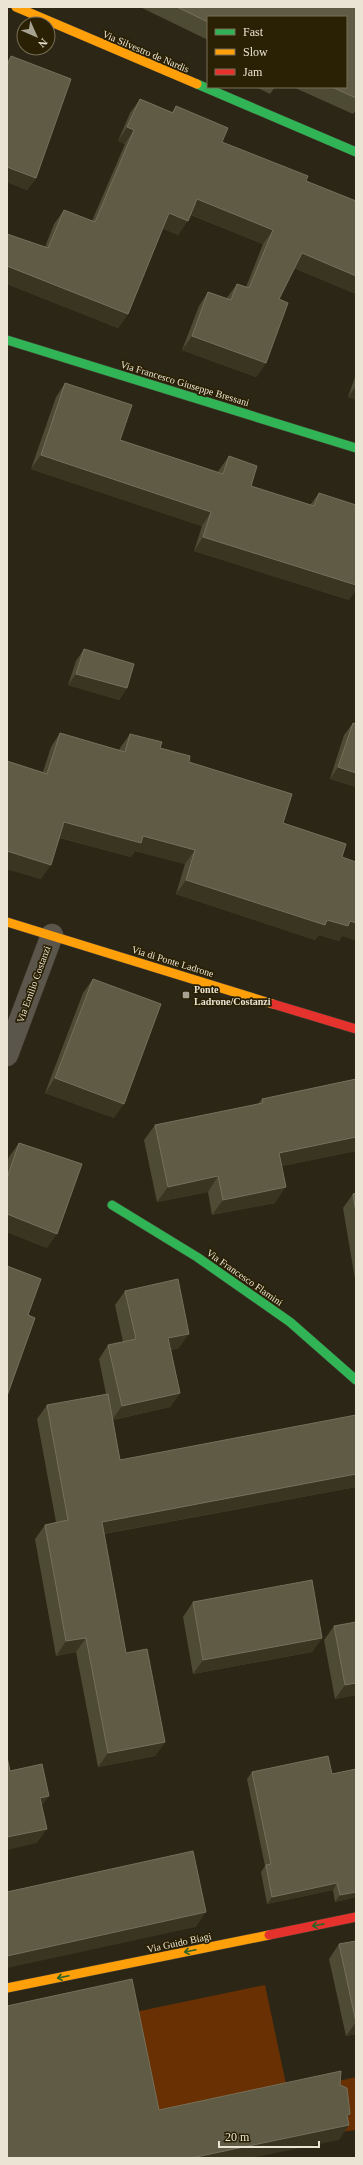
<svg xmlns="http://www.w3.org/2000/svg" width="363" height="2165" font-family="'Times New Roman',serif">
  <rect width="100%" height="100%" fill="#2c2616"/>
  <path fill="#693103" d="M265 1985 286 2084 156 2112 135 2012Z
    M356 2077V2130L341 2132 330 2083Z"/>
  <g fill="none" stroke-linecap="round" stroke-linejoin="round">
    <g stroke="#474236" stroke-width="23">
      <path id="street" d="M7 1055 52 935"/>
    </g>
    <g stroke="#474236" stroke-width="10">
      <path id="fast" d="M197 84 356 152
        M7 340 356 448
        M112 1205 197 1257 290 1322 356 1380"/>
    </g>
    <g stroke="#474236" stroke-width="10">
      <path id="slow" d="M16 7 197 84
        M7 922 273 1004
        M7 1988 269 1935"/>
    </g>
    <g stroke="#474236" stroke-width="10">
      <path id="jam" d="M273 1004 356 1029
        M269 1935 356 1917"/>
    </g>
    <use href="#street" stroke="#5b564b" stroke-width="22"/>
    <use href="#fast" stroke="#30b455" stroke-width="9"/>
    <use href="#slow" stroke="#ff9f0a" stroke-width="9"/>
    <use href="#jam" stroke="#e5322d" stroke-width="9"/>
  </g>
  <path fill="#4e4b34" d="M140 7H356V110L353 114 293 87H346L208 17V40Z
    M11 56 36 178 27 190 7 182V62Z
    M256 87H275L270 94Z
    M140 99 172 112 176 106 222 142 306 181 356 201V294L294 268 279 299 266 363 256 377 182 350 199 306 208 292 226 299 237 284 246 287 263 244 191 215 178 235 162 228 128 314 118 328 7 284V234L45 247 54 224 64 210 92 221 125 144 118 141 130 113Z
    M356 374V400L348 397Z
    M65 383 120 440 218 472 219 470 229 456 251 486 310 505 319 493 349 600 194 551 202 526 31 469 56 397Z
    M84 649 127 688 119 700 68 685 76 661Z
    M353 723 356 787 330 779 344 735Z
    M60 733 119 750 120 748 130 734 160 748 189 762 283 823 342 857V936L339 941 319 935 315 940 176 894 185 864 135 851 131 857 60 838 41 879 7 869V761L43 772 51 747Z
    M93 979 114 1118 45 1093 83 993Z
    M356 1079V1151L282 1166 275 1203 212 1215 208 1192 157 1202 144 1140 155 1125 258 1104 262 1099Z
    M19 1143 47 1248 7 1232V1163L9 1157Z
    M356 1193V1285L343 1208 353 1194Z
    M125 1291 179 1348 171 1350 180 1393 170 1407 113 1420 120 1460 356 1487 104 1534 126 1653 165 1742 155 1756 98 1767 76 1652 56 1656 35 1539 45 1525 56 1522 37 1419 47 1405 106 1394 99 1359 108 1345 123 1342 115 1305Z
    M193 1602 322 1638 312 1652 193 1674 183 1617Z
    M356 1622V1695L335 1699 324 1640 334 1626Z
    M356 1769V1897L335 1902 333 1890 267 1904 261 1872 265 1866 247 1779 252 1772 332 1774Z
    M356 1941V2034L346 2036 329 1959 339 1944Z"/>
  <path fill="#393521" d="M127 127 134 130 125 144 118 141Z
    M7 167 36 178 27 190 7 182Z
    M197 199 273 230 263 244 187 213Z
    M169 213 188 221 178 235 159 227Z
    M302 253 356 276V294L292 267Z
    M7 266 128 314 118 328 7 284Z
    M192 336 266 363 256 377 182 350Z
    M356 386V400L348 397Z
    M41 455 211 512 202 526 31 469Z
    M203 537 356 585V591L349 600 194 551Z
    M76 674 127 688 119 700 68 685Z
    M338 767 356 773V787L330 779Z
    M64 822 143 836 195 850 185 864 135 851 131 857 54 836Z
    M7 851 51 865 41 879 7 869Z
    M186 880 327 920 350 921 356 923V941L342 936 339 941 319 935 315 940 176 894Z
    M55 1078 124 1104 114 1118 45 1093Z
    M356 1137V1151L268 1169 279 1153Z
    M218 1176 208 1192 157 1202 168 1187Z
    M286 1187 275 1203 212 1215 223 1200Z
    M7 1214 57 1234 47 1248 7 1232Z
    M189 1334 179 1348 158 1352 168 1338Z
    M180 1393 170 1407 112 1420 122 1406Z
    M356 1474V1487L92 1536 102 1522Z
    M86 1638 76 1652 56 1656 66 1641Z
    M322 1638 312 1652 193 1674 203 1660Z
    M356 1683V1695L335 1699 345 1685Z
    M165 1742 155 1756 98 1767 108 1753Z
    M49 1796 39 1810 40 1798Z
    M47 1829 37 1843 7 1850V1837Z
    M337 1883 333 1890 267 1904 272 1897Z
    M356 1892V1897L335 1902 340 1895Z
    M206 1912 196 1927 7 1968V1956Z
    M356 2022V2034L346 2036Z
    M350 2114 342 2126 349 2125 339 2140 252 2158H191Z"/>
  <path fill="#5f5b45" stroke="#75705c" d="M177 7H356V98L332 87H346V17H208V22Z
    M11 56 71 79 36 178 7 167V66Z
    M140 99 173 113 176 106 228 128 222 142 308 176 306 181 356 201V276L302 253 279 299 288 303 266 363 192 336 208 292 231 300 237 284 249 288 273 230 197 199 188 221 169 213 128 314 7 266V234L48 248 64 210 95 222 134 130 127 127Z
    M65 383 132 405 120 440 223 474 229 456 257 466 251 486 314 506 319 493 356 505V585L203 537 211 512 41 455Z
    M84 649 134 664 127 688 76 674Z
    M353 723 356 724V773L338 767Z
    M60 733 125 752 130 734 162 742 160 748 190 756 189 762 292 794 283 823 346 844 342 857 356 862V923L350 921 348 926 327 920 325 925 186 880 195 850 143 836 141 843 64 822 51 865 7 851V761L47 774Z
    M93 979 161 1004 124 1104 55 1078Z
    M356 1079V1137L279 1153 286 1187 223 1200 218 1176 168 1187 155 1125 263 1103 262 1099Z
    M19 1143 82 1164 57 1234 7 1214V1178Z
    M356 1193V1213L353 1194Z
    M7 1266 41 1279 28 1315 35 1318 7 1396Z
    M178 1279 189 1334 168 1338 180 1393 122 1406 108 1345 136 1339 125 1291Z
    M108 1394 120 1460 356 1415V1474L102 1522 126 1653 147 1649 165 1742 108 1753 86 1638 66 1641 45 1525 68 1520 47 1405Z
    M312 1580 322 1638 203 1660 193 1602Z
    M356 1622V1683L345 1685 334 1626Z
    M328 1756 332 1774 356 1769V1892L340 1895 337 1883 272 1897 266 1865 271 1864 252 1772Z
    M7 1757 10 1771 42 1764 49 1796 40 1798 47 1829 7 1837Z
    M193 1851 206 1912 7 1956V1892Z
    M356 1941V2022L339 1944Z
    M132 1979 159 2110 341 2071 340 2085 347 2088 350 2114 347 2115 349 2125 191 2158H7V2006Z"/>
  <defs><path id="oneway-shaft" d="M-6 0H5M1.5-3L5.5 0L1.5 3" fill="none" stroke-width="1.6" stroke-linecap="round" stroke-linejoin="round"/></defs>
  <g stroke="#2d6328">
    <use href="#oneway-shaft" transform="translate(318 1925) rotate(169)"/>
    <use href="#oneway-shaft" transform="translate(190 1951) rotate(168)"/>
    <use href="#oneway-shaft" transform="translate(63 1977) rotate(168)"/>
  </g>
  <rect fill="#a8a292" stroke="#2a2004" stroke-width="1.5" x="182" y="991" width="8" height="8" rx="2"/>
  <g text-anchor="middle" stroke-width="3.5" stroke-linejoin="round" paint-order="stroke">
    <g font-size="10" fill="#ebe4d4" stroke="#2a2004">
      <text transform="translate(146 51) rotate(23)" y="4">Via Silvestro de Nardis</text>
      <text transform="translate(185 383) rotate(17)" y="4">Via Francesco Giuseppe Bressani</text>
      <text transform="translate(173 961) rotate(17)" y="4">Via di Ponte Ladrone</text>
      <text transform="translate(33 984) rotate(-70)" y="4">Via Emilio Costanzi</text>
      <text transform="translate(245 1277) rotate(35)" y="4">Via Francesco Flamini</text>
      <text transform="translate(179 1942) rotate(-12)" y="4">Via Guido Biagi</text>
    </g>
    <g font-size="10" font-weight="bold" fill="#ebe4d4" stroke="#2a2004" text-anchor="start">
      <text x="194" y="993">Ponte<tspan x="194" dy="12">Ladrone/Costanzi</tspan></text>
    </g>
  </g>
  <rect width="363" height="2165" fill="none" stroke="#ebe4d4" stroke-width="16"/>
  <rect x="207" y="16" width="140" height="72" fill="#2a2004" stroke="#776e57"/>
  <rect x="215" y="29" width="20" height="6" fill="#30b455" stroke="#776e57"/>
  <text x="243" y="36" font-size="12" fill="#ebe4d4">Fast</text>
  <rect x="215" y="49" width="20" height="6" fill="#ff9f0a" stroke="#776e57"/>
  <text x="243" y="56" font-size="12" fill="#ebe4d4">Slow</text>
  <rect x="215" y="69" width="20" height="6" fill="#e5322d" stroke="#776e57"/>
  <text x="243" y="76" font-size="12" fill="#ebe4d4">Jam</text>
  <g transform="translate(36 36) rotate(135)"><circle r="19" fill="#2a2004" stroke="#776e57"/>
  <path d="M0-3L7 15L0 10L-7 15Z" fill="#a8a292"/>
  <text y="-6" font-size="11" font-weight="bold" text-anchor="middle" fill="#ebe4d4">N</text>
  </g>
  <path d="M219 2141v6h100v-6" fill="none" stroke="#ebe4d4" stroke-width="2"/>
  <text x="225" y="2141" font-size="12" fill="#ebe4d4" stroke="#2a2004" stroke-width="3" paint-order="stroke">20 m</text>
</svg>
